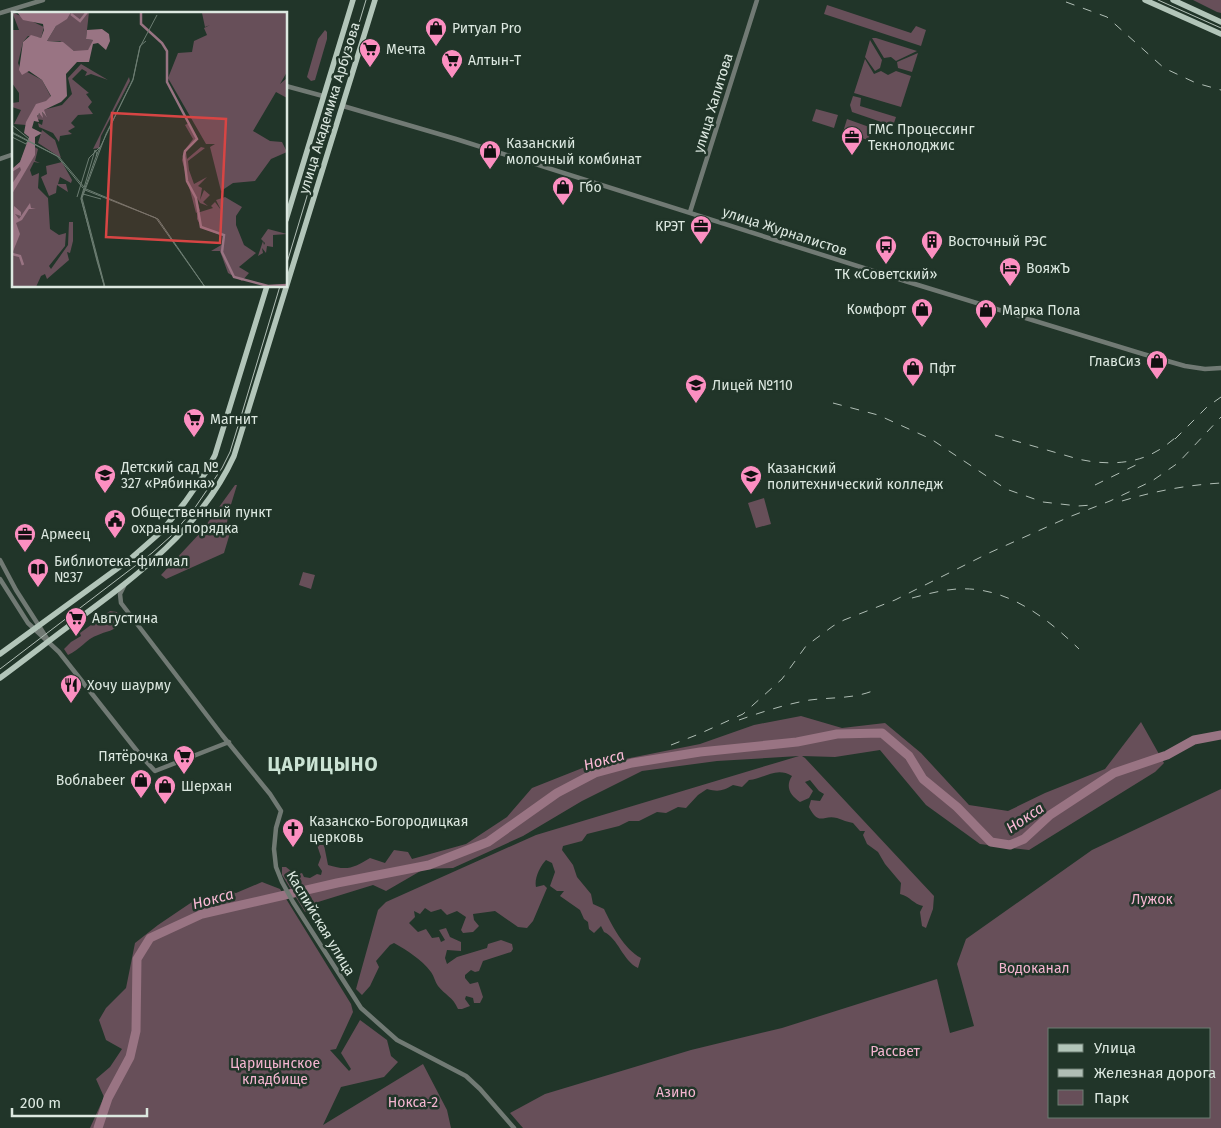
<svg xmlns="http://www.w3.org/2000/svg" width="1221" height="1128" font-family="'Fira Sans',sans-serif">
  <rect width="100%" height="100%" fill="#213529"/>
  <path fill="#674f59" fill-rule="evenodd" d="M1193 0H1221V13L1217 12Z
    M827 5 911 33 916 26 926 30 921 46 824 14Z
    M325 30 327 32V39L315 80 311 81 307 77 318 39Z
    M874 38H876L917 51 896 61 891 57 884 58 872 38Z
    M870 40 882 60 880 68 875 71 865 57Z
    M918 53 912 72 898 68 897 62Z
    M865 59 874 74 881 71 888 75 896 71 911 76 901 107 854 93Z
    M853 96 861 98 860 106 896 117 893 126 852 112 850 105Z
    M816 109 838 115 834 128 812 121Z
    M847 119 872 128 868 140 843 132Z
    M235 485H237L229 511 226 528 230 533 224 553 166 579 161 575 201 532Z
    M764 498 771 524 756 528 748 503Z
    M303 572 315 575 311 589 299 585Z
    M110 611 117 612C118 615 122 621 120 624 117 630 104 632 98 635 86 639 80 650 68 655L64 649 71 642 81 636 80 633Z
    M801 716 842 728 885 723 921 753 969 805 1008 811 1045 793 1105 769 1141 722 1164 763 1155 772 1029 850 980 844 926 805 880 750 835 757 802 756 805 758 934 896 933 909 926 928 922 926 920 912 923 906C913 904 911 897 900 894L901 883 885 864 878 852 867 844 863 835 865 831H860L853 823C847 822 843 820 837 818 823 814 819 827 809 807L811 800 820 801 824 794 819 791 810 780 805 782 813 791 809 798 800 802C790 795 785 787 792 776 776 766 764 779 749 780L742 787 733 785C723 791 718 792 707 789L698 795 686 808 678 807 666 813 657 812 639 821H629L619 826 587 834 582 841 563 846 562 850 573 865 577 877 591 894 593 904 604 909C612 926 624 949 641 958L638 968C623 961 618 938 604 932L601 926 594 933 589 929 588 922 584 919 580 910 560 896 564 891H557L550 886 555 872 552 863 546 860C540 866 534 879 536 887L544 885 547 888 533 921 527 928 518 927 495 911 473 914 474 920 479 926 473 932 463 933 461 930 466 917 457 911 447 915 441 909 431 912 425 908 420 914 414 911 415 917 409 923 418 932 426 929 432 938 439 937 441 942 445 940 439 930 446 928 450 937 461 942V951L447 950 445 958 447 964 457 957 487 948 488 944 501 940 512 944 513 949 511 952 483 961 479 971 475 972 471 970 465 975V978L470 984 478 982 483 997 480 1003H474L473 998 466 996 465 999 470 1006 462 1009H458C453 997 445 995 438 986 435 982 434 976 431 972 421 959 408 951 394 943L390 945 376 961 379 967 370 986 362 995 356 989 378 910 386 902 536 835 799 756 717 761 642 771 582 801 523 836 453 868 424 869 386 891 373 885 318 902 312 911 305 912 282 875V867H286L296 875 302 873 304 877 310 878 317 874 321 875 322 871 318 865 321 857 317 845H324L328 865C347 871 354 868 370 858L385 863 394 850 408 852 412 859 466 844 507 817 532 788 585 767 700 744 754 725Z
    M1221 789V1128H523L510 1113 545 1094 691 1050 782 1028 937 979 950 1033 974 1026 957 964 966 939 1092 850ZM1050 1029H1210V1117H1050Z
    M262 882 280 889 351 1004 353 1012 336 1049 330 1050 349 1071 351 1069 341 1053 360 1020 387 1040 391 1056 398 1062 384 1077 341 1087 323 1125 423 1064 447 1110 451 1128H90L104 1097 96 1079 110 1067 122 1049 106 1040 99 1020 106 1008 126 988 135 943 158 925 192 902 226 890 236 893Z"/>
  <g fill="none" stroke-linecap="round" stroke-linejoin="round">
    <path stroke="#997483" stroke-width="9" d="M98 1128 108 1098 130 1057 136 1031 137 959 150 938 202 914 337 883 429 865 488 842 557 793 595 773 632 763 700 752 797 742 837 734 882 733 909 756 923 779 957 807 991 842 1010 845 1024 839 1050 815 1114 773 1167 755 1194 740 1221 735"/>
    <path stroke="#717a74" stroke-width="4.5" d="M0 13 43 0
      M286 86 323 96
      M343 106 456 139 905 281 1143 354 1185 366 1205 369 1221 368
      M0 159 14 154
      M690 212 757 0
      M0 560 16 590 48 640
      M0 579 28 623 59 652 141 756 155 771 229 742
      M124 586 120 594 121 603 222 735 270 794 281 811 276 828 274 849 276 867 282 882 293 902 361 1008 397 1040 466 1076 480 1089 514 1128"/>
    <path stroke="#b2c5b9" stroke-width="5.5" d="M1145 0 1221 34
      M1173 0 1221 22
      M286 220 353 0
      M0 654 129 560 162 531 185 502 206 472 215 455 267 286
      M0 678C26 659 51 639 77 620 138 575 201 528 234 456L375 0"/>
    <path stroke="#b0beb5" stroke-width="1" d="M1158 0 1221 28
      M286 266 366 0
      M0 669 152 553 171 536 194 509 222 468 230 452 242 413 280 286"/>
    <path stroke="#b0beb5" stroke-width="1" stroke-dasharray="9 9" stroke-linecap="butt" d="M1066 2 1107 17 1164 68 1196 83 1221 90
      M833 403 878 415 931 439 1006 489 1043 502 1078 506 1093 505
      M995 435 1078 459C1104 465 1134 465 1157 451 1165 447 1172 440 1179 435
      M1175 439 1207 407 1221 397
      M1095 485 1142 462
      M1122 501C1155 491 1187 485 1221 483
      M912 598C927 594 942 590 957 589 1006 586 1046 617 1079 649
      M739 720C762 712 786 704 810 700 833 697 854 699 875 690
      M671 745 699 734 743 714 782 679 806 646 833 626 844 620 895 600 989 553 1069 517 1110 501 1152 481 1178 463 1221 417"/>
  </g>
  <defs>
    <g id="shop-pin" transform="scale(1.125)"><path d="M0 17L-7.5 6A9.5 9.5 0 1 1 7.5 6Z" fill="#fc8fc1" stroke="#213529"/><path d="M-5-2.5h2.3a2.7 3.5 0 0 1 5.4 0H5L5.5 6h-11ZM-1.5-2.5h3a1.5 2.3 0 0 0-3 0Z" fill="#111"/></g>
    <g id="supermarket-pin" transform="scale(1.125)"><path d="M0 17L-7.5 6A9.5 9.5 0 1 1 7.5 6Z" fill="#fc8fc1" stroke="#213529"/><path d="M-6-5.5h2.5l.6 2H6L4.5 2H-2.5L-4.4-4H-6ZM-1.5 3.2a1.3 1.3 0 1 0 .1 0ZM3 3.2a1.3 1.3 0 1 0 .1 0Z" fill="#111"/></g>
    <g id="office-pin" transform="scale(1.125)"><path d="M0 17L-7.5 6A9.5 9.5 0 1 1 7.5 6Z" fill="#fc8fc1" stroke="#213529"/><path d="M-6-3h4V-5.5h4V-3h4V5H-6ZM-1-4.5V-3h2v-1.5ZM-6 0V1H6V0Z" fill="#111"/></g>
    <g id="building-pin" transform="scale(1.125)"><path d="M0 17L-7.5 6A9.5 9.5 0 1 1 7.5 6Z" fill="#fc8fc1" stroke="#213529"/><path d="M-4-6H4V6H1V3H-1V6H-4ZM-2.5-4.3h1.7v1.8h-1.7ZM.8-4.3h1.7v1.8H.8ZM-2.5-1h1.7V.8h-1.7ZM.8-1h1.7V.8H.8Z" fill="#111"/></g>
    <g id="bus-pin" transform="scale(1.125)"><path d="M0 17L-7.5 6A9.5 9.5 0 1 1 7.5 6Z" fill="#fc8fc1" stroke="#213529"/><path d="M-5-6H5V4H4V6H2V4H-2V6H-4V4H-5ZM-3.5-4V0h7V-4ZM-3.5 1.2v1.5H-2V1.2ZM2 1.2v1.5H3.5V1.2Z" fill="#111"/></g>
    <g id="hotel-pin" transform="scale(1.125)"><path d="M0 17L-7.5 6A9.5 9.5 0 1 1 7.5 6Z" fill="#fc8fc1" stroke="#213529"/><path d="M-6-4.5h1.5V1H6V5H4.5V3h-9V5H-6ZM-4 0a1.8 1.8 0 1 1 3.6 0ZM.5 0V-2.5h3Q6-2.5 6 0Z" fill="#111"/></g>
    <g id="school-pin" transform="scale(1.125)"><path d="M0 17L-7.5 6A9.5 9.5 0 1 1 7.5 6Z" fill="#fc8fc1" stroke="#213529"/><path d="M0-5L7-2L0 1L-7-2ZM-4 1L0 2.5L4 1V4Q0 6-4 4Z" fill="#111"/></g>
    <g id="university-pin" transform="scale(1.125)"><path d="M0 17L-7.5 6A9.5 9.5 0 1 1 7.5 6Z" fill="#fc8fc1" stroke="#213529"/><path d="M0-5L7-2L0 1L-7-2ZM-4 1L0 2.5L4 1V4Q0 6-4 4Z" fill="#111"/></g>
    <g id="civic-pin" transform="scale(1.125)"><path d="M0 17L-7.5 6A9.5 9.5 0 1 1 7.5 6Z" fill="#fc8fc1" stroke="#213529"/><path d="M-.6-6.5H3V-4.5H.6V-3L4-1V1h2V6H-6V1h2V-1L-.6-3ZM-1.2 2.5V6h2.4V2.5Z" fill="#111"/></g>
    <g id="library-pin" transform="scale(1.125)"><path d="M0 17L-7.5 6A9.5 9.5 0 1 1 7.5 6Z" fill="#fc8fc1" stroke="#213529"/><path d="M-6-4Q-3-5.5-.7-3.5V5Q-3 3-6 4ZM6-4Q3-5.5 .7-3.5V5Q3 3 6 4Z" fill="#111"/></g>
    <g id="restaurant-pin" transform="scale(1.125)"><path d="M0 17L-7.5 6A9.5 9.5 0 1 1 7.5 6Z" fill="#fc8fc1" stroke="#213529"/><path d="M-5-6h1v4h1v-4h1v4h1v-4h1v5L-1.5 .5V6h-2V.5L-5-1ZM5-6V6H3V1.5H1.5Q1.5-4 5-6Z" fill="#111"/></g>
    <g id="church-pin" transform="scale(1.125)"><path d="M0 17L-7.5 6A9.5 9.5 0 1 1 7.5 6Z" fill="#fc8fc1" stroke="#213529"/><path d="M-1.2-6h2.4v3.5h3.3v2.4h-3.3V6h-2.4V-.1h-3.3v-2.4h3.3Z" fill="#111"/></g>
  </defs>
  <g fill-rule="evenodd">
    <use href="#shop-pin" x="436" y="28"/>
    <use href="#supermarket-pin" x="370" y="49"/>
    <use href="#supermarket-pin" x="452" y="60"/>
    <use href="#office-pin" x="852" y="137"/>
    <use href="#shop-pin" x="490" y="151"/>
    <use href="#shop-pin" x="563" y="187"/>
    <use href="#office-pin" x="701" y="226"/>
    <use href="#building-pin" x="932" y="241"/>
    <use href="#bus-pin" x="886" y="246"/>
    <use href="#hotel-pin" x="1010" y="268"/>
    <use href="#shop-pin" x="922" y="309"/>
    <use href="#shop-pin" x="986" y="310"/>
    <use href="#shop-pin" x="1157" y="361"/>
    <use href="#shop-pin" x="913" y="368"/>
    <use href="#school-pin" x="696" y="385"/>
    <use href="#supermarket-pin" x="194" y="419"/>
    <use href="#school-pin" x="105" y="475"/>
    <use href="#university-pin" x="751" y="476"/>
    <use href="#civic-pin" x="115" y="520"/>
    <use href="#office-pin" x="25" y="534"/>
    <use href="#library-pin" x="38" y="569"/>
    <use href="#supermarket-pin" x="76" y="618"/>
    <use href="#restaurant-pin" x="71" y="685"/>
    <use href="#supermarket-pin" x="184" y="756"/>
    <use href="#shop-pin" x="141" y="780"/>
    <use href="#shop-pin" x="165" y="786"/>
    <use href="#church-pin" x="293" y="829"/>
  </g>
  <g text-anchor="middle" stroke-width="5" stroke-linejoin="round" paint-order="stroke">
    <g font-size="14" fill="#dce8e0" stroke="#213529" text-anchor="start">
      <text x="452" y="33">Ритуал Pro</text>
      <text x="386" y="54">Мечта</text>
      <text x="468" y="65">Алтын-Т</text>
      <text x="868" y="134">ГМС Процессинг<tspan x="868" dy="16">Текнолоджис</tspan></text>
      <text x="506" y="148">Казанский<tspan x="506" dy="16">молочный комбинат</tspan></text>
      <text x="579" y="192">Гбо</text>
      <text x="685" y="231" text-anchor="end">КРЭТ</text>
      <text x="948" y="246">Восточный РЭС</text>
      <text x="1026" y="273">ВояжЪ</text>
      <text x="886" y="279" text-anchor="middle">ТК «Советский»</text>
      <text x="906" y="314" text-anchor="end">Комфорт</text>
      <text x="1002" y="315">Марка Пола</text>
      <text x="1141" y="366" text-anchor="end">ГлавСиз</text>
      <text x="929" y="373">Пфт</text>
      <text x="712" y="390">Лицей №110</text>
      <text x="210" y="424">Магнит</text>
      <text x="121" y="472">Детский сад №<tspan x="121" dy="16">327 «Рябинка»</tspan></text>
      <text x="767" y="473">Казанский<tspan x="767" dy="16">политехнический колледж</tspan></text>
      <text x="131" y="517">Общественный пункт<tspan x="131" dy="16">охраны порядка</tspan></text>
      <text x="41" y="539">Армеец</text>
      <text x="54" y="566">Библиотека-филиал<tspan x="54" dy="16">№37</tspan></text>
      <text x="92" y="623">Августина</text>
      <text x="87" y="690">Хочу шаурму</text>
      <text x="168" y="761" text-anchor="end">Пятёрочка</text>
      <text x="125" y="785" text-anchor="end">Воблаbeer</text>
      <text x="181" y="791">Шерхан</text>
      <text x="309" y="826">Казанско-Богородицкая<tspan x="309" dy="16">церковь</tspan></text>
    </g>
    <g font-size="14" fill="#dce8e0" stroke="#213529">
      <text transform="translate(713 103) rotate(-73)" y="5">улица Халитова</text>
      <text transform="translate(329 108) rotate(-73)" y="5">улица Академика Арбузова</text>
      <text transform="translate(785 231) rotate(18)" y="5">улица Журналистов</text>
      <text transform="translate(321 923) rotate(59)" y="5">Каспийская улица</text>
    </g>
    <g font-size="14" fill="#f4b5d0" stroke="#213529">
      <text x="1152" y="904">Лужок</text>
      <text x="1034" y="973">Водоканал</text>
      <text x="895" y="1056">Рассвет</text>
      <text x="275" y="1068">Царицынское<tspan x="275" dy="16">кладбище</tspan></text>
      <text x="676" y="1097">Азино</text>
      <text x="413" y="1107">Нокса-2</text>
    </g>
    <g font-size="15" font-style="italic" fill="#fbbad6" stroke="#213529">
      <text transform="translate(604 760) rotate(-16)" y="5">Нокса</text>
      <text transform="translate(1025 818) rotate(-34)" y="5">Нокса</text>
      <text transform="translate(213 899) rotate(-15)" y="5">Нокса</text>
    </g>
    <g font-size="19" font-weight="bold" letter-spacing="1" fill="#cbe3d4" stroke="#213529">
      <text x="323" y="771">ЦАРИЦЫНО</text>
    </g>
  </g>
  <g transform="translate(12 12)">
    <rect width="275" height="275" fill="#213529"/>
    <path d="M0 0 32 15 29 26 16 24 11 30 6 51 8 56 30 68 39 85 14 113 2 112 9 98 0 95V91L7 90V81L0 71V18H7ZM59 0H77L74 27 81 28 76 39H62L48 29H35L44 14ZM178 0H275V60L268 72 275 66V86L264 80 241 119 258 129 270 130 275 140 259 147 243 169 221 171 209 179 198 135 203 132H194L156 66 166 41 180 40 182 29 195 23 192 16 198 13 193 15 190 1ZM69 52 96 68 79 62 73 64 75 60 70 57 60 67 77 81 74 82 80 90 76 95 81 102 66 103 59 111 63 115 56 119 60 122 48 124 47 130 41 121 27 115 26 111 30 113 31 108 23 107 29 100 35 104 31 98 50 93 60 82 56 66ZM117 65 118 69 89 124 87 136 81 137ZM177 111 185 125 174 140 175 147 189 135 193 136 176 149 177 158 182 172 195 165 186 174 190 176 188 188 192 178 198 183 191 190 196 194 188 191 184 184 188 199 184 201 170 148 172 139 181 127 173 113ZM30 118 43 128 49 146 26 131ZM16 131 26 137 23 149 28 151 22 150 18 158 20 164 27 161 26 176 36 186 38 217 47 223 54 221 53 234 37 254 39 257 56 233 57 210H61V229L58 241 55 240 57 248 35 267 33 262 29 264 24 275H0V157L8 150ZM50 150 60 168 59 171 48 165 46 172H54L56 180 45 173 44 181 37 184 29 165 35 162 34 154ZM213 185 230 195 224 204V213L232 233 244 241 227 255 237 261 230 269 216 261 208 239H199L211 232V224L190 216 185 207V201L201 196 199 194 203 190 209 198 204 188ZM256 217 275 222 261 223V235L255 234 254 241 250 236 251 241 246 244 251 229 252 233 253 231 249 227Z" fill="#674f59"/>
    <path d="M5 0H59L55 7 44 14 35 29 51 30 62 39 76 38 81 28 74 27 75 18 90 17 97 22 98 29 94 38 86 31 81 32 77 50H65L54 62 55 84 49 90 32 98 35 105 30 100 31 106 27 101 26 106 27 102 25 104 27 110 22 109 20 116 30 121 23 125V143L0 182V172L9 158 8 155 0 160V157L8 150 17 125 12 121 14 110 24 92 34 89 39 84 30 68 17 59 10 63 7 58 11 30 19 23 29 26 32 18 31 12 11 8ZM18 191 19 196 24 197H17L10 208 4 211 8 222 0 242 2 194 9 200V204L3 202 7 207Z" fill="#997483"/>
    <path fill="none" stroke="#997483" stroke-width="2.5" d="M129 0V12L150 31 155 39V70L185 127 173 139 172 144 175 169 184 186 189 215 212 223 210 240 222 265 256 274 275 273M59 2 68 9 75 0M0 242 8 244 11 253"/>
    <path fill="none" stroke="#6c7d72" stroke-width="1" d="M0 113 17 127 14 132 0 125M0 120 47 145 72 175M0 121 45 144 71 176M84 144 121 67 128 34 134 29M74 177 146 207 193 275M73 178 144 206 193 275M71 182 89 187M65 185 77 146 88 135M92 275V273L85 249 69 186 83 138 85 142 69 187 92 273V275M93 275 70 186 94 122 121 68 128 35 145 3"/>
    <path fill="#d74544" fill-opacity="0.15" stroke="#d74544" stroke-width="2.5" d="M100 101 214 107 208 231 94 225Z"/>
    <rect width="275" height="275" fill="none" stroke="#dce8e0" stroke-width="2.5"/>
  </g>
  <rect x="1048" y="1028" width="162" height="90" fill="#213529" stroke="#6c7d72"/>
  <rect x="1058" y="1044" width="25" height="8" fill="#b2c5b9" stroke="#6c7d72"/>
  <text x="1094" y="1053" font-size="15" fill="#dce8e0">Улица</text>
  <rect x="1058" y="1069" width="25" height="8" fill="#b0beb5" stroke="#6c7d72"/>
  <text x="1094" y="1078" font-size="15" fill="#dce8e0">Железная дорога</text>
  <rect x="1058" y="1090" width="25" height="15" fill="#674f59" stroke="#6c7d72"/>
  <text x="1094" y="1103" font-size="15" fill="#dce8e0">Парк</text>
  <path d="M12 1108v8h135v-8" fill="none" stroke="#dce8e0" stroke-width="2.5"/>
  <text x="20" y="1108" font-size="15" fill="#dce8e0" stroke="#213529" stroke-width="4" paint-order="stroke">200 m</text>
</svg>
